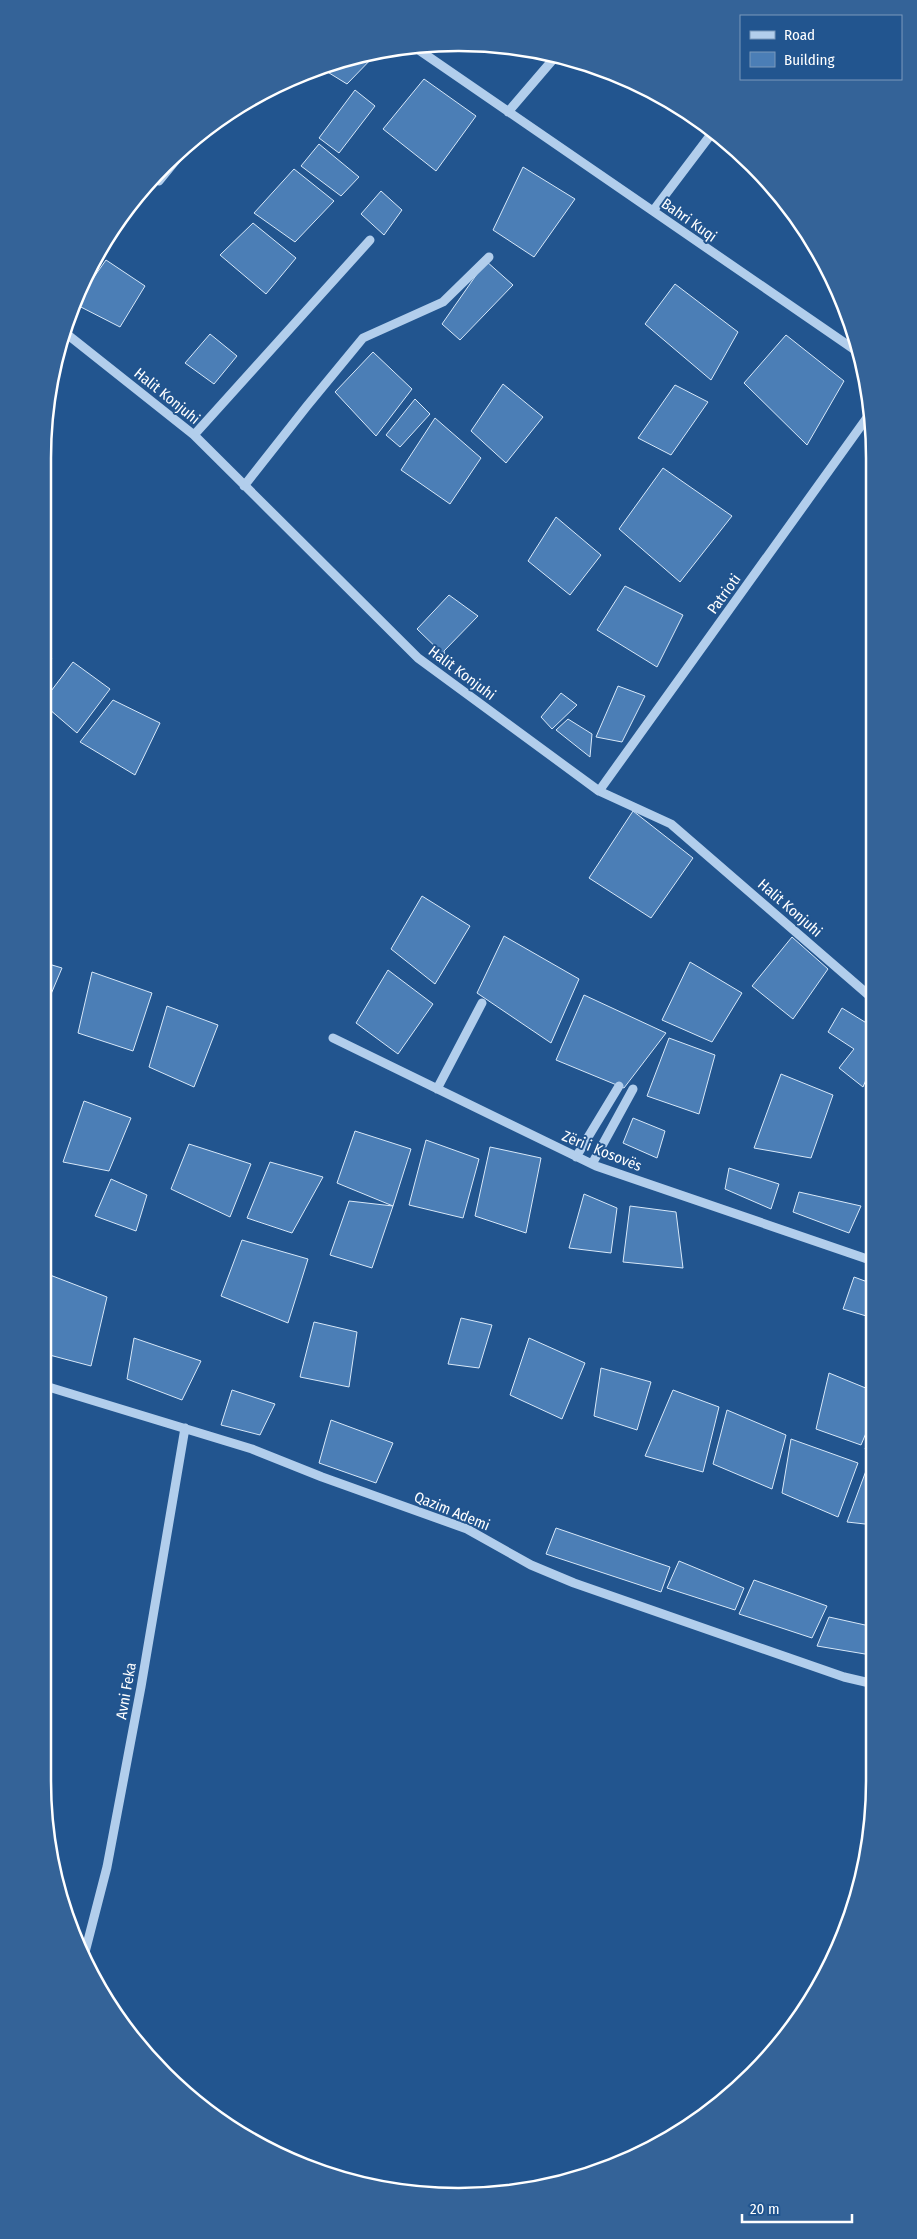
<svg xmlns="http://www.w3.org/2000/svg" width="917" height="2239" font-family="'Fira Sans Condensed',sans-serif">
  <rect width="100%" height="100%" fill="#22558f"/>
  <path fill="#4b7eb6" stroke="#d7e8f9" d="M378 52 347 84 321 68 351 57Z
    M424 79 476 116 436 171 383 129Z
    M355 90 375 106 339 153 319 138Z
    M319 144 359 177 341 196 301 166Z
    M523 167 575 199 534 257 493 230Z
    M294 169 334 201 295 242 254 213Z
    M381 191 402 210 384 235 361 214Z
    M253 223 296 258 266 294 220 255Z
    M106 260 145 286 120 327 75 304Z
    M486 261 513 285 460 340 442 324Z
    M675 284 738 332 711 380 645 324Z
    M210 334 237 356 214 384 185 363Z
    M786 335 844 381 807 445 744 383Z
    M373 352 412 389 376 436 335 392Z
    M503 384 543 417 506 463 471 431Z
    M675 385 708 402 671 455 638 438Z
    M415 399 430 414 400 447 386 435Z
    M435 418 481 458 450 504 401 470Z
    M663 468 732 516 680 582 619 529Z
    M556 517 601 555 570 595 528 561Z
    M625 586 683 615 657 667 597 630Z
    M449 595 478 616 444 651 445 656 417 629Z
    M42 648 52 658 42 670Z
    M73 662 110 689 77 733 42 703Z
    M618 686 645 696 622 742 596 737Z
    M561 693 577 705 552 729 541 717Z
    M113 700 160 723 135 775 80 742Z
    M568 719 592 734 590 757 556 730Z
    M633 811 693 858 651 918 589 878Z
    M422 896 470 926 435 984 391 949Z
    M504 936 579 979 551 1043 477 993Z
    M792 937 828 969 793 1019 752 986Z
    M42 962 62 968 43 1013H42Z
    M690 962 742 993 712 1042 662 1020Z
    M388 970 433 1004 398 1054 356 1023Z
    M92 972 152 993 133 1051 78 1033Z
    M584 995 666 1033 624 1088 556 1060Z
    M167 1006 218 1025 194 1087 149 1067Z
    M842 1008 873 1027V1063L863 1087 839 1068 854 1049 828 1032Z
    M669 1038 715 1055 699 1114 647 1096Z
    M781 1074 833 1095 811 1158 754 1148Z
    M84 1101 131 1118 109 1171 63 1162Z
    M633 1118 665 1131 657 1158 623 1143Z
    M355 1131 411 1149 393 1206 337 1183Z
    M426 1140 479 1159 463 1218 409 1205Z
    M189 1144 251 1164 230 1217 171 1189Z
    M490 1147 541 1158 526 1233 475 1216Z
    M270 1162 323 1177 292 1233 247 1218Z
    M729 1168 779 1184 771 1209 725 1189Z
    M111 1179 147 1195 136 1231 95 1216Z
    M799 1192 861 1206 849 1233 793 1212Z
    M584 1194 617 1208 611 1253 569 1248Z
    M349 1201 393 1206 372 1268 330 1255Z
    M630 1206 676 1212 683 1268 623 1262Z
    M242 1240 308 1259 288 1323 221 1296Z
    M50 1275 107 1297 91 1366 42 1353V1316Z
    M854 1277 873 1284V1318L843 1309Z
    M461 1318 492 1325 479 1368 448 1364Z
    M314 1322 357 1332 349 1387 300 1377Z
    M134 1338 201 1361 182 1400 127 1379Z
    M529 1338 585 1363 562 1419 510 1395Z
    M601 1368 651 1382 637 1430 594 1416Z
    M829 1373 873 1391 874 1414 861 1445 816 1429Z
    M232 1390 275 1404 260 1435 221 1425Z
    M673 1390 719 1407 703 1472 645 1456Z
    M727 1410 786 1435 772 1489 713 1464Z
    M331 1420 393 1443 376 1483 319 1463Z
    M874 1432V1451L865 1449Z
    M791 1439 858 1463 838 1517 782 1493Z
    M870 1460 874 1461V1525L847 1522Z
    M556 1528 670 1567 661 1592 546 1554Z
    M679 1561 744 1588 735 1610 667 1588Z
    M754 1580 827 1606 812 1638 739 1614Z
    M829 1617 874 1627 871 1655 817 1646Z"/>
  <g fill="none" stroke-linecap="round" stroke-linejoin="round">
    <path stroke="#b2ceec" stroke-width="9" d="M413 46 855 350
      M508 112 556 56
      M159 181 190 143
      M653 211 712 133
      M63 331 194 435 418 658 599 791 671 824 872 998
      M194 435 370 240
      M244 486 307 406 363 338 443 302 489 257
      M599 791 871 412
      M333 1038 596 1166 873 1261
      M437 1089 482 1003
      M576 1157 619 1086
      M592 1164 633 1089
      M42 1385 252 1449 322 1477 467 1529 531 1565 574 1583 844 1677 874 1684
      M84 1956 107 1867 141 1687 185 1428"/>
  </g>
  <g text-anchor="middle" stroke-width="4" stroke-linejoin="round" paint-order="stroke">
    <g font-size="15" fill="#fff" stroke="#22558f">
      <text transform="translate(689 220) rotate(35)" y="5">Bahri Kuqi</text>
      <text transform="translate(167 396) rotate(39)" y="5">Halit Konjuhi</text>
      <text transform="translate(724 594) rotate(-54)" y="5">Patrioti</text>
      <text transform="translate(462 673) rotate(37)" y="5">Halit Konjuhi</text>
      <text transform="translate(790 908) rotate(41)" y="5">Halit Konjuhi</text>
      <text transform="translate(602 1151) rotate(22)" y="5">Zëri i Kosovës</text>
      <text transform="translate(452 1511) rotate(22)" y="5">Qazim Ademi</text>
      <text transform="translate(126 1691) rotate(-80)" y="5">Avni Feka</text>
    </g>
  </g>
  <path d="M0 0H917V2239H0ZM458 51H459A407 407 0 0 1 866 458V1781A407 407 0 0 1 459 2188H458A407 407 0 0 1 51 1781V458A407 407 0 0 1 458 51Z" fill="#346398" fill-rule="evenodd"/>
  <path fill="none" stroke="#fff" stroke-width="2.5" d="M458 51H459A407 407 0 0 1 866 458V1781A407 407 0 0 1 459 2188H458A407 407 0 0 1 51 1781V458A407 407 0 0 1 458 51Z"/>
  <rect x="740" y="15" width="162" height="65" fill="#22558f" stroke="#7a99bc"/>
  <rect x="750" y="31" width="25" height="8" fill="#b2ceec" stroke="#7a99bc"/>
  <text x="784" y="40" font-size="15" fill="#ffffff">Road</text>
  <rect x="750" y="52" width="25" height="15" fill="#4b7eb6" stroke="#7a99bc"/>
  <text x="784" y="65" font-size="15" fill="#ffffff">Building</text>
  <path d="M742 2214v8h110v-8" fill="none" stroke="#ffffff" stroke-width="2.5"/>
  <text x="750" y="2214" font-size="15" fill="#ffffff" stroke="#22558f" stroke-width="4" paint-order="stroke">20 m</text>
</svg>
